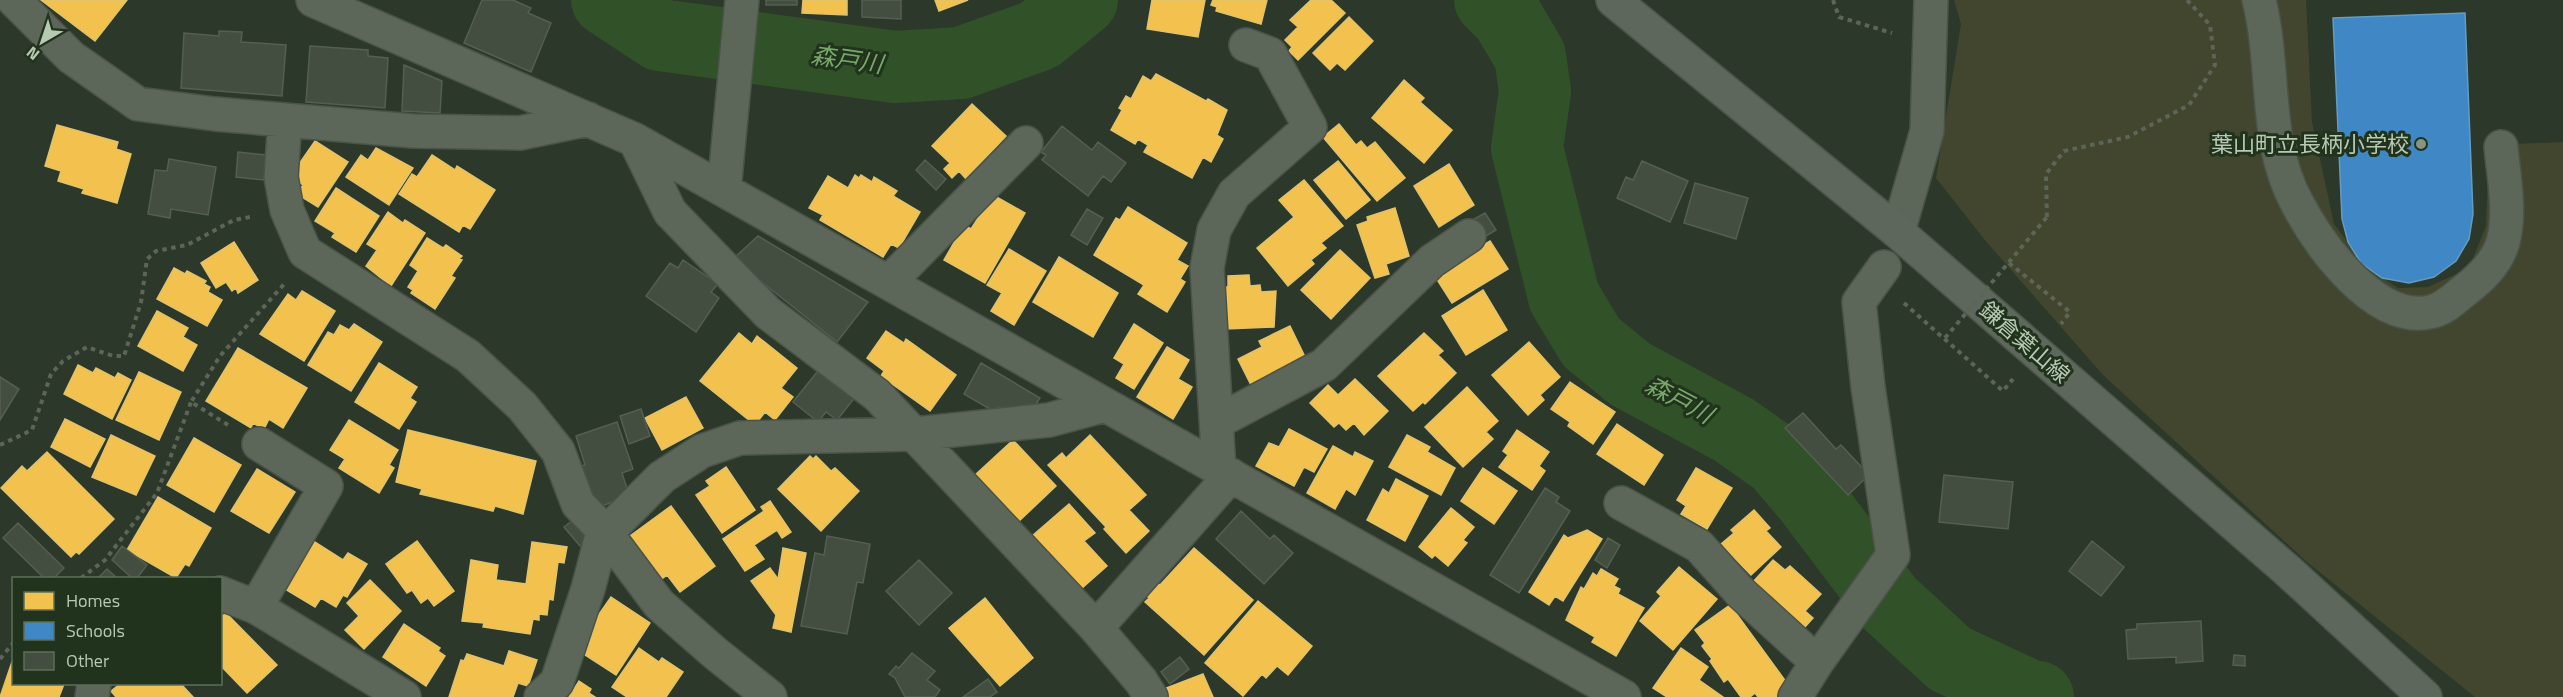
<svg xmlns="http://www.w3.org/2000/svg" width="2563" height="697" font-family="'Titillium Web','Noto Sans JP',sans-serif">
  <rect width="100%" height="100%" fill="#2c3829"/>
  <path fill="#42462e" d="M1954 0H2306L2312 122 2334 224 2367 267 2398 288 2428 287 2469 268 2486 226 2489 145 2563 142V697H2475L2307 562 2103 375 1984 239 1936 178 1961 24Z"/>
  <path fill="#f2c14e" stroke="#e0c36c" stroke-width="1.5" d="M41 0H127L95 41Z
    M803 0H847V15L802 13Z
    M935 0H968L939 11Z
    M1152 0H1205L1198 37 1147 29Z
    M1213 0H1267L1261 24 1216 11 1217 7 1211 5Z
    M1311 0H1331L1345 13 1298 60 1289 51 1292 47 1285 40 1298 27 1290 20Z
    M1349 17 1373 41 1345 70 1337 63 1330 70 1313 53Z
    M1156 74 1206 101 1208 99 1227 110 1217 135 1223 139 1211 162 1203 157 1192 178 1144 152 1148 145 1138 139 1135 144 1111 130 1122 110 1119 108 1126 96 1131 99 1143 76 1151 81Z
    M1404 80 1424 98 1420 102 1452 130 1424 163 1372 118Z
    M972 104 1006 136 966 179 959 171 952 178 944 169 950 163 932 146Z
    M1339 124 1356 145 1361 141 1367 148 1375 142 1405 178 1377 201 1323 137Z
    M57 125 118 142 116 149 131 154 117 203 82 193 84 189 58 181 61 171 45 166Z
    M315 141 348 162 318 207 297 194 303 185 294 179 300 170 297 167Z
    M376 148 413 168 389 205 346 177 361 155 368 160Z
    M432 155 455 170 457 166 495 190 470 229 463 225 459 232 399 194 412 174 417 177Z
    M1338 161 1370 200 1346 219 1314 180Z
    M1449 164 1474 205 1439 227 1414 186Z
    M855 175 859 178 861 175 872 182 874 177 897 191 893 196 920 212 899 248 891 244 883 257 820 220 823 215 809 208 828 176 848 188Z
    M1304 180 1343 226 1321 243 1326 248 1311 260 1314 264 1288 286 1257 248 1294 217 1279 200Z
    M336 188 379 216 356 252 332 237 335 233 315 221Z
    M993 195 1025 213 985 283 944 260 964 225 971 229Z
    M1128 207 1187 243 1177 260 1188 266 1180 279 1185 282 1167 312 1138 294 1144 285 1094 255 1116 218 1120 220Z
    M1395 208 1409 256 1386 264 1389 274 1375 278 1357 225 1368 221 1367 217Z
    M388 212 403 223 405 220 425 233 391 286 366 266 377 250 367 244Z
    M427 238 443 248 446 245 462 256 459 259 462 260 451 276 455 278 435 309 411 293 413 290 408 287 418 271 410 265Z
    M1490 241 1508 269 1452 303 1436 278 1450 269 1449 266Z
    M234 242 258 280 238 293 236 288 232 291 226 282 216 288 201 263Z
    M1009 249 1046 271 1014 325 991 311 1002 293 987 285Z
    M1340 250 1370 278 1331 319 1301 290Z
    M1059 257 1118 293 1093 337 1033 302Z
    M174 268 185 274 187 271 206 281 204 284 210 287 208 292 222 300 207 326 157 299Z
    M1249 275 1250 286 1260 285 1261 292 1276 291 1274 327 1226 329 1224 287H1228V276Z
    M1483 290 1507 330 1466 355 1442 316Z
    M302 291 335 311 304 361 260 334 288 294 296 300Z
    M157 311 188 328 183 337 197 345 183 371 138 346Z
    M354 324 382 342 351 391 308 365 328 332 334 335 340 325 349 330Z
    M1134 324 1163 343 1134 389 1116 378 1124 364 1114 358Z
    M1290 326 1306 359 1251 385 1238 359 1262 347 1259 341Z
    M886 331 904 343 906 339 956 375 930 411 881 376 884 371 867 358Z
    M739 333 752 344 757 336 797 368 781 388 793 397 775 420 765 412 755 425 700 381Z
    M1424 333 1443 351 1438 355 1456 373 1425 404 1423 402 1413 411 1378 376Z
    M1529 342 1560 377 1540 395 1544 400 1528 415 1492 375Z
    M1167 347 1189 360 1178 379 1192 387 1173 419 1137 397Z
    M238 348 307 388 283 428 269 419 264 429 253 423 251 428 206 401Z
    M379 363 417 387 410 398 416 402 399 429 355 402Z
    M78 365 93 373 96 368 115 378 118 373 131 380 112 419 64 394Z
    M139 372 181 392 159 440 116 420Z
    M1355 379 1388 411 1364 435 1354 423 1346 430 1339 423 1334 427 1310 403 1328 385 1338 395Z
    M1570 382 1615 412 1593 444 1568 426 1570 422 1551 409Z
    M1467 387 1498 421 1486 432 1493 439 1463 467 1425 427Z
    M686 397 703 428 662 450 645 418Z
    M65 419 105 439 90 467 51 447Z
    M349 420 398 450 389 465 394 468 379 493 339 468 345 459 330 450Z
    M1617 424 1663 455 1644 485 1597 454Z
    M1289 429 1327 449 1314 472 1304 467 1294 486 1256 466 1269 443 1279 447Z
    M408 430 536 461 523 514 495 506 493 511 420 494 422 489 396 482Z
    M1517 430 1549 452 1539 466 1545 471 1532 490 1499 467 1508 455 1503 451Z
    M111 435 155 456 136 495 92 477Z
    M1090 435 1146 495 1129 510 1149 531 1126 553 1104 529 1106 527 1048 465 1062 453 1066 458Z
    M1407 435 1430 447 1427 452 1455 468 1441 495 1389 467Z
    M194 438 241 465 214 512 167 485Z
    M1013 440 1056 486 1017 523 974 476Z
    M1333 446 1353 457 1355 452 1373 461 1355 495 1346 489 1335 509 1307 493Z
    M47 452 114 519 79 554 76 552 71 557 1 488 22 466 27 471Z
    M810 456 813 459 816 456 831 471 835 468 859 491 821 531 778 489Z
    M726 467 755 510 722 533 696 495 710 486 706 481Z
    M1483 468 1517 491 1494 524 1461 501Z
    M1696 468 1732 488 1707 529 1681 514 1686 506 1677 500Z
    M257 469 295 492 269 533 231 511Z
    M1396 479 1428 496 1405 541 1367 520 1383 489 1389 493Z
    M158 497 211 528 189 566 185 564 176 578 127 550Z
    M770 501 791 532 782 538 777 530 754 545 764 559 745 571 723 539 764 511 761 507Z
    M1069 504 1095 533 1084 541 1107 566 1081 589 1032 536Z
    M671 506 715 566 680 592 667 575 658 582 626 539Z
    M1451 508 1474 527 1463 540 1467 543 1448 566 1435 555 1432 558 1419 547Z
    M1754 510 1770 528 1766 531 1781 547 1751 575 1721 544 1734 533 1731 530Z
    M1587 530 1602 539 1563 601 1555 596 1549 605 1529 592 1564 535 1568 538Z
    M310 539 343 560 348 553 367 564 347 597 343 595 336 607 321 598 315 607 280 586Z
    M417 541 454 591 434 606 428 598 421 603 412 590 407 593 386 564Z
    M532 542 567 547 564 563 558 562 553 600 549 599 547 615 539 614V620L533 619 530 634 483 627 484 623 462 621 471 560 498 565 496 580 526 584Z
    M783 548 806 553 791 632 773 628 776 615 751 581 770 568 778 579Z
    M1194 548 1253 600 1204 655 1145 602 1149 598 1143 593 1155 581 1160 585Z
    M1773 560 1785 570 1790 566 1821 594 1805 611 1813 618 1804 628 1753 582Z
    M1679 567 1717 599 1673 650 1640 621 1661 596 1657 592Z
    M1601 569 1618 579 1614 586 1620 589 1618 594 1644 608 1616 656 1592 642 1595 637 1566 620 1581 587 1584 589 1593 573 1597 576Z
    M370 580 401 611 364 649 345 630 359 616 347 603Z
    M611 597 650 623 616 675 585 655 597 617Z
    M985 598 1033 658 1000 686 949 628Z
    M1258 601 1312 646 1288 675 1277 666 1266 678 1262 674 1243 696 1205 663Z
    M1730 605 1789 686 1779 697H1758L1755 693 1750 697H1741L1728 679 1724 682 1710 661 1712 659 1702 646 1705 643 1695 630Z
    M226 613 277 665 247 693 220 665V618Z
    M404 624 440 648 438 651 445 656 426 686 383 657Z
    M639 648 659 662 662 658 683 672 666 697H627L612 687Z
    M1681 648 1708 667 1699 680 1723 697H1667L1653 688Z
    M509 651 537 660 528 686 518 683 513 697H449L461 660 464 661 467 654 504 666Z
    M14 656V684H64L59 697H0Z
    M1203 674 1213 697H1168L1164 689Z
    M579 681 591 689 589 693 595 697H569Z
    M120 684H181L193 697H116L111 691Z"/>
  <path fill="#3f88c5" stroke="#639cc0" stroke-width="1.5" d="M2465 13 2473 214 2469 239 2456 261 2434 277 2409 283 2382 278 2361 263 2348 242 2342 219 2333 18Z"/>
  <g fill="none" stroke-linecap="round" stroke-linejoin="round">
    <path stroke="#315229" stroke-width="72" d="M607 0 660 35 895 67 961 63 1039 35 1082 0
      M1490 0 1507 17 1530 56 1535 91 1527 148 1564 297 1591 342 1630 374 1734 430 1778 461 1811 500 1888 602 1950 659 2030 696 2038 697"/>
  </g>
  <path fill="#434e41" stroke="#545f51" stroke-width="1.5" d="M482 0H513L531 8 528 13 551 23 531 72 464 43Z
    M766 0H797V5H766Z
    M862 0H901V19L862 17Z
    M219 31 242 32 241 42 286 45 282 96 181 88 184 33 219 36Z
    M310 46 368 50V56L388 58 385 108 306 102Z
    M404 65 442 81 440 113 402 111Z
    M1062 126 1092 150 1098 142 1126 163 1111 182 1103 176 1088 196 1042 160 1046 155 1041 152Z
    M238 152 266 155 264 180 236 177Z
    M169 159 216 167 208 215 171 209 170 218 148 214 155 170 167 171Z
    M925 160 946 179 936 190 916 170Z
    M1642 161 1688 181 1670 222 1617 198 1626 177 1633 180Z
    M1695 183 1748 198 1736 239 1684 223Z
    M1087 209 1103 218 1087 245 1071 235Z
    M1485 213 1496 230 1478 241 1467 223Z
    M758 236 868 302 837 342 733 259Z
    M683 260 718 284 711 292 719 298 696 332 646 296 670 263 678 268Z
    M981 363 1040 398 1031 412 1009 414 998 407 995 412 964 394Z
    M821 367 857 395 837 420 826 412 818 422 793 402Z
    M0 377 19 389 0 420Z
    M641 409 650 436 629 444 620 416Z
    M1803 413 1836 449 1841 445 1869 475 1848 495 1785 428Z
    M617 422 633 469 622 473 628 492 613 502 596 508 581 466 585 465 576 436Z
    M1944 475 2013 482 2008 529 1939 522Z
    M1545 488 1559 497 1556 502 1570 511 1519 593 1490 575Z
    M1241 511 1270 539 1274 535 1293 553 1264 584 1216 539Z
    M578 516 594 534 580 546 564 527Z
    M18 523 64 568 54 578H44L3 538Z
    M827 536 870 544 863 583 857 582 847 634 801 626 815 553 824 555Z
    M1608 538 1620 545 1607 568 1595 560Z
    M2092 541 2124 567 2101 596 2069 571Z
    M122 546 147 565 137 578H132L112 560Z
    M919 560 952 593 919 625 886 591Z
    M107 569 117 578H98Z
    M2201 621 2203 661 2176 663V657L2128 659 2126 630 2137 629V624Z
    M912 653 935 671 927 680 940 690 935 697H905L895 678 889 674 896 666 899 668Z
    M2234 655 2245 656V666L2233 665Z
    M1180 657 1189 669 1170 684 1161 672Z
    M988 679 997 692 990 697H963Z"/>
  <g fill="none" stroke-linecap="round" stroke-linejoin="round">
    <g stroke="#4a5347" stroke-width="36">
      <path id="minor" d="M14 0 71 57 138 104 215 114 413 131 520 133 588 119
        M313 0 635 140 1624 697
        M2259 0C2276 68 2263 141 2297 203 2319 245 2375 324 2430 312 2443 310 2454 299 2464 291 2481 278 2497 263 2503 242 2511 212 2504 178 2501 147
        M285 120 281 177 287 210 305 252 468 356 522 406 558 451 578 504 606 533 659 604 715 653 770 697
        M635 140 670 212 768 313 877 395 1096 628 1141 681 1151 697
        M724 190 742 0
        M1898 232 1927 131 1931 0
        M889 282 1026 143
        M1217 422 1324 365 1432 261 1469 236
        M1219 469 1207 268 1214 230 1234 194 1310 127 1270 54 1246 45
        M1621 503 1699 546 1741 593 1817 662
        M220 593 256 607 404 697
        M256 607 326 486 259 444
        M1096 628 1231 475
        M92 697 94 684
        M541 697 557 682 588 589 600 543 606 533 662 477 702 451 740 438 915 434 1049 420 1105 405
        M1795 697 1817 662 1893 555 1868 387 1859 302 1884 267"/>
    </g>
    <g stroke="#495547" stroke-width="36">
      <path id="major" d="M1613 0 1898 232 2288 571 2425 697"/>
    </g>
    <path stroke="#5d6559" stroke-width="4" stroke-dasharray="4.5 4.5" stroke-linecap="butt" d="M1833 0 1839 17 1892 33
      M2047 217 2046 174 2064 151 2128 137 2189 105 2215 65 2210 25 2187 0
      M2009 263 2070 312 2061 324
      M1904 303 2003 391 2013 379
      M228 425 191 402 220 356 286 282
      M0 445 32 430 51 374 63 361 87 347 113 356H124L141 302 147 259 156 251 187 245 234 220 250 217
      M81 578 105 560 157 493 191 402
      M0 659 14 642"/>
    <use href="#minor" stroke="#5c6659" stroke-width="33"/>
    <use href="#major" stroke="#5e675c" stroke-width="33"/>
    <path stroke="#5d6559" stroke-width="4" stroke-dasharray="4.5 4.5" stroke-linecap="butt" d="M1945 338 2047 217"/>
  </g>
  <circle fill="#869683" stroke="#21331c" stroke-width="2" cx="2421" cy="144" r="6"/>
  <g text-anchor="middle" stroke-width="6" stroke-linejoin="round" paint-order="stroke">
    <g font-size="22" fill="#b7c9b3" stroke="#21331c" text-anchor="end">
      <text x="2409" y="152">葉山町立長柄小学校</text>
    </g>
    <g font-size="22" fill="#b7c9b3" stroke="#21331c">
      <text transform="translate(2025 342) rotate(41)" y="8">鎌倉葉山線</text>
    </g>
    <g font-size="24" font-style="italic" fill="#78a96b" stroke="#21331c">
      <text transform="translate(847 60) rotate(8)" y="8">森戸川</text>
      <text transform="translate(1679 400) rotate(28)" y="8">森戸川</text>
    </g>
  </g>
  <rect x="12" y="577" width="210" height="108" fill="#21331c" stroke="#5d6f58" stroke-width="1.5"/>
  <rect x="24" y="592" width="30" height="18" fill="#f2c14e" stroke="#5d6f58" stroke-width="1.5"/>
  <text x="66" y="607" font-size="18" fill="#b7c9b3">Homes</text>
  <rect x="24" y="622" width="30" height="18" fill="#3f88c5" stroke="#5d6f58" stroke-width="1.5"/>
  <text x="66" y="637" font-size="18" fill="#b7c9b3">Schools</text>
  <rect x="24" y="652" width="30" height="18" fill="#434e41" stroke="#5d6f58" stroke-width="1.5"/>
  <text x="66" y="667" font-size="18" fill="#b7c9b3">Other</text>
  <g transform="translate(42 42) rotate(219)" stroke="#21331c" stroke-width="4.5" paint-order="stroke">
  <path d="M0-4.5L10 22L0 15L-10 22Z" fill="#b7c9b3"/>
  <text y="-9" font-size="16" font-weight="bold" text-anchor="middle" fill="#b7c9b3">N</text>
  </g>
</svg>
